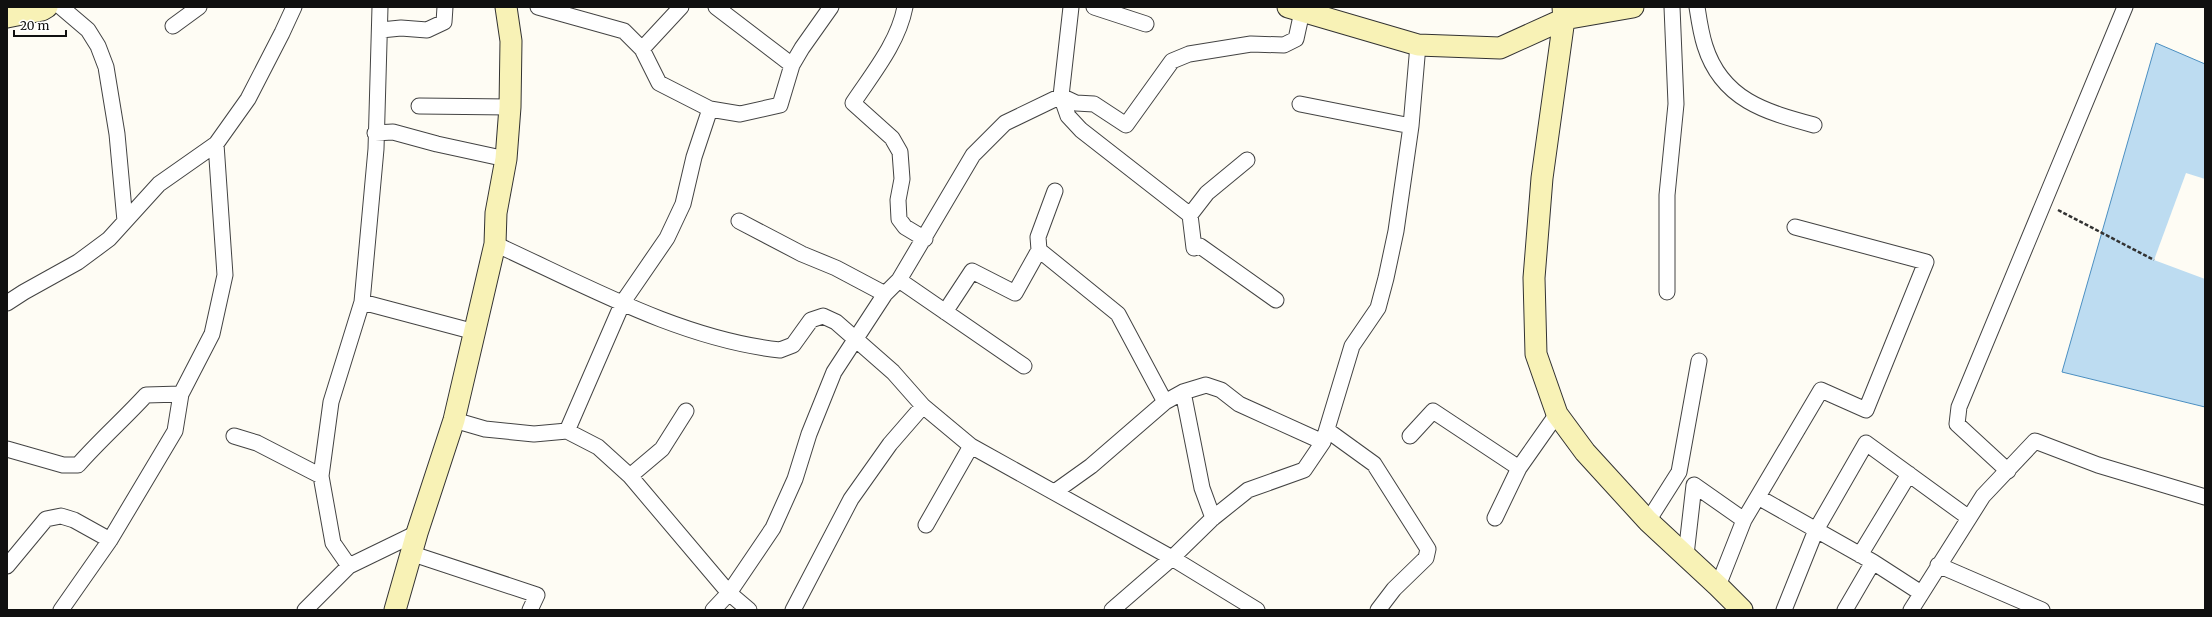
<svg xmlns="http://www.w3.org/2000/svg" width="2212" height="617" font-family="Merriweather,serif">
  <rect width="100%" height="100%" fill="#fefcf4"/>
  <path fill="#bddcf1" stroke="#4b8fc1" d="M2156 43 2205 64V407L2062 372Z"/>
  <path fill="#fefcf4" d="M2186 173 2205 179V279L2154 260Z"/>
  <g fill="none" stroke-linecap="round" stroke-linejoin="round">
    <g stroke="#434343" stroke-width="17">
      <path id="street" d="M61 7 88 30 98 46 106 67 117 134 125 221
        M538 7 624 31 642 49 659 83 710 109 740 114 780 105 792 65 802 48 831 7
        M716 7 792 65
        M905 7C898 43 873 73 853 103L892 138 900 152 902 179 898 200 899 219 905 227 925 239
        M1071 7 1061 96 1068 116 1081 130 1190 215 1207 193 1247 160
        M1094 7 1146 24
        M1697 7C1699 20 1701 34 1705 46 1722 100 1766 112 1814 125
        M173 26 199 7
        M381 30 401 28 427 30 444 22 445 7
        M642 49 681 7
        M1300 104 1411 126
        M419 106 510 107
        M375 133 393 132 437 144 506 159
        M1055 191 1038 237 1039 250 1118 314 1165 402
        M1190 215 1194 248 1200 246 1276 300
        M739 221 802 254 836 268 885 294
        M495 244C585 285 680 339 780 350L793 345 811 320 823 316 836 322 893 372 923 406 971 446 1172 558 1257 610
        M899 280 1024 366
        M1667 292V195L1676 104 1672 7
        M362 302 475 332
        M7 303 24 292 78 262 109 239 159 184 216 144 248 99 282 33 294 7
        M945 312 972 271 1015 293 1039 250
        M1183 392 1202 488 1213 518
        M454 420 485 429 534 434 567 431 598 447 630 476 729 593 773 528 795 479 809 434 834 372 885 294 899 280 973 155 1005 123 1061 96 1076 103 1094 104 1126 125 1172 61 1189 54 1251 44 1284 45 1296 39 1303 7
        M1327 430 1374 464 1428 549 1426 558 1394 589 1378 610
        M567 431 623 302 667 238 683 204 694 157 710 109
        M234 436 257 443 321 476
        M1410 436 1433 411 1519 468
        M7 449 63 465H78C100 440 124 419 146 395L181 394 212 334 225 275 216 144
        M2008 471 1957 424 1959 407 2125 7
        M630 476 662 449 686 411
        M1056 491 1091 466 1165 402 1183 392 1206 385 1221 390 1239 404 1323 442
        M1758 497 1873 562 1921 593
        M1495 518 1519 468 1557 414
        M1648 521 1679 472 1699 361
        M926 525 971 446
        M413 554 537 595 530 610
        M1686 555 1694 485 1744 520
        M1860 555 1909 474
        M1938 565 2042 610
        M7 566 46 519 61 516 74 520 110 540
        M349 566 333 543 321 476 331 402 362 302 376 149 380 7
        M1718 586 1744 520 1821 390 1866 410 1926 262 1795 227
        M61 610 110 540 175 431 181 394
        M305 610 349 566 417 533
        M713 610 729 593 749 610
        M793 610 851 499 890 444 923 406
        M1112 610 1172 558 1213 518 1248 490 1304 470 1323 442 1352 346 1378 308 1386 278 1396 231 1411 126 1418 45
        M1784 610 1816 530 1866 443 1969 518
        M1845 610 1873 562
        M1911 610 1983 496 2035 441 2098 465 2205 497"/>
    </g>
    <g stroke="#323232" stroke-width="23">
      <path id="secondary" d="M1288 7 1418 45 1500 48 1564 19 1633 7
        M1563 7 1564 19 1542 178 1534 278 1536 354 1557 414 1585 452 1648 521 1718 586 1742 610
        M7 17 42 10 47 7
        M395 610 417 533 454 420 495 244 496 213 506 159 510 107 511 41 506 7"/>
    </g>
    <path stroke="#323232" stroke-width="2.5" stroke-dasharray="4 2" stroke-linecap="butt" d="M2058 210 2154 260"/>
    <use href="#street" stroke="#fff" stroke-width="15"/>
    <use href="#secondary" stroke="#f8f2b6" stroke-width="21"/>
  </g>
  <rect width="2212" height="617" fill="none" stroke="#101010" stroke-width="16"/>
  <path d="M14 30v6h52v-6" fill="none" stroke="#101010" stroke-width="2"/>
  <text x="20" y="30" font-size="12" fill="#101010" stroke="#ffffff" stroke-width="3" paint-order="stroke">20 m</text>
</svg>
